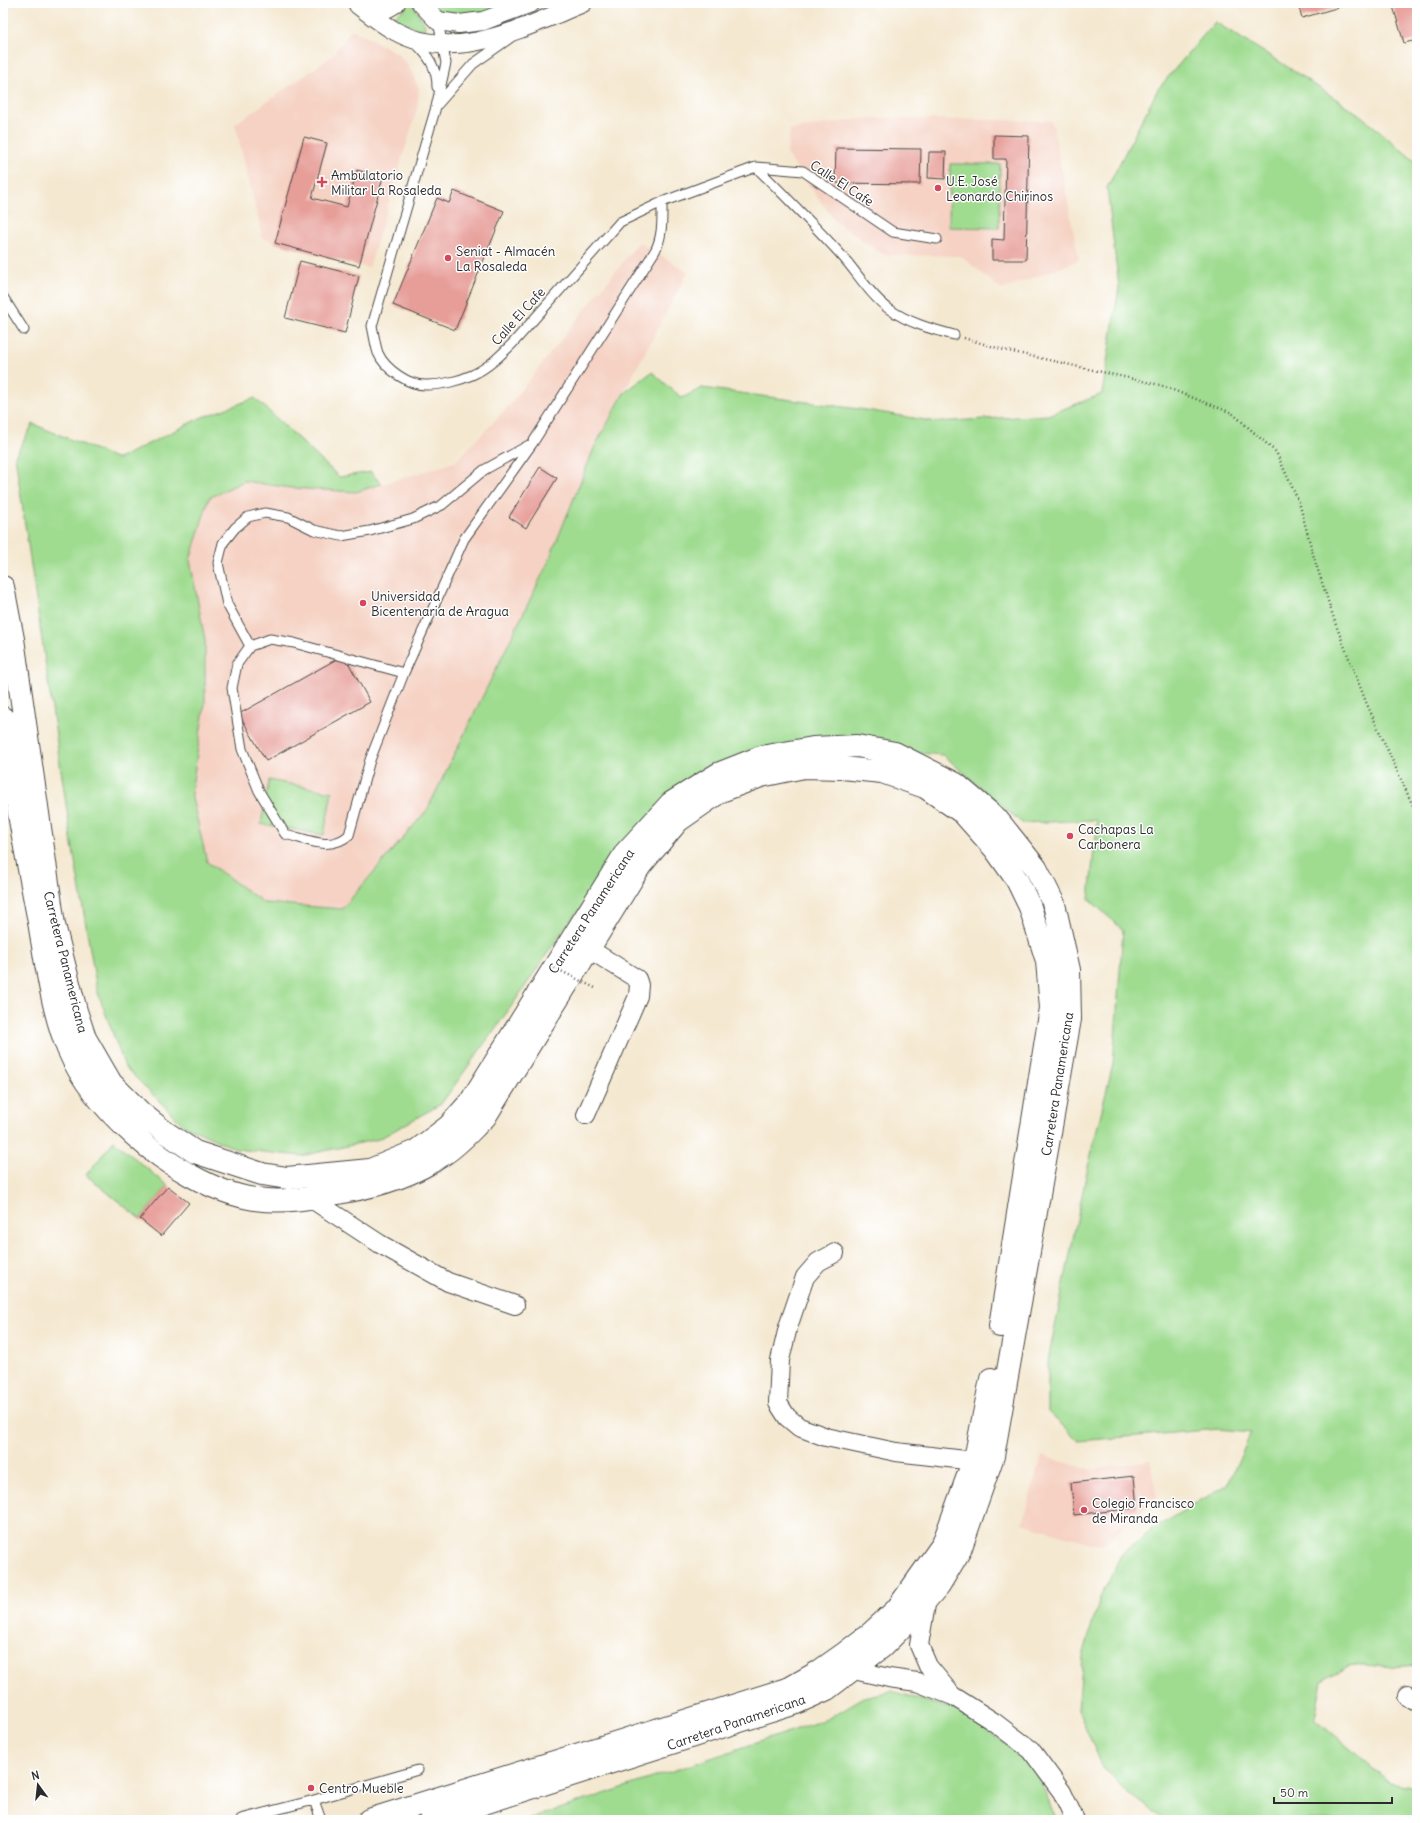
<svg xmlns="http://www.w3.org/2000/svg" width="1420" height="1823" font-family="Delius,sans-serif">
  <rect width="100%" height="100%" fill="#fff"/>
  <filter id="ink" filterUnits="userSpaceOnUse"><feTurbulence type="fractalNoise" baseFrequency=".025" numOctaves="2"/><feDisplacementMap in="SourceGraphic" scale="8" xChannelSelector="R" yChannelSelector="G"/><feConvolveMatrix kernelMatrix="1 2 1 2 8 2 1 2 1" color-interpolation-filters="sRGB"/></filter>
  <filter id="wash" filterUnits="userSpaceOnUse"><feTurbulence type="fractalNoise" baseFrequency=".012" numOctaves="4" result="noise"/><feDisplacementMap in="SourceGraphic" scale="16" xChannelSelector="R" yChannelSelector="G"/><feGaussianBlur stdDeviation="0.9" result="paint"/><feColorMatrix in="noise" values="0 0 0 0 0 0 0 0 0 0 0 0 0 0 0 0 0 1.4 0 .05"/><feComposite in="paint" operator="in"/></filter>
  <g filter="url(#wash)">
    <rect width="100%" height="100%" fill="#f4e8d0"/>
    <path fill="#f5d2c3" d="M352 29 397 53 406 62 413 75 419 89 417 109 369 268 263 239 235 124 331 57Z
      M866 118 1052 121 1079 260 1002 290 961 256 884 255 835 221 787 155 790 130Z
      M639 242 688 272 595 446 547 565 427 810 342 909 264 903 207 862 191 793 205 703V640L190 560 209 498 244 481 291 488 356 492 455 462 506 409Z
      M1042 1456 1092 1470 1150 1460 1157 1498 1101 1546 1022 1523Z"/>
    <path fill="#9fdc90" stroke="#65845e" d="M409 3H412L425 25 424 31 391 18 405 9Z
      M431 3H513C492 12 447 27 431 3Z
      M1215 22 1283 64 1360 115 1417 163V1665L1393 1667 1349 1664 1322 1681 1315 1718 1388 1782 1417 1787V1820H1166L1128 1793 1103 1768 1078 1710 1083 1656 1100 1598 1121 1555 1151 1530 1228 1484 1251 1432 1219 1429 1079 1441 1048 1412V1361L1087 1171 1113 1064 1123 930 1089 899 1097 820 1022 823 943 755 808 744 654 820 566 926 515 1001 441 1104 379 1139 301 1156 236 1149 183 1125 125 1067 97 990 71 838 15 456 33 424 118 459 200 418 255 398 339 477 371 472 381 484 356 492 291 488 244 481 209 498 190 560 205 640V703L191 793 207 862 264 903 342 909 427 810 547 565 595 446 624 393 652 372 682 398 702 388 866 410 937 422 1048 415 1102 394 1119 287 1107 188 1158 89Z
      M950 164H1000L999 228 949 227Z
      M269 780 332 792 324 835 261 824Z
      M114 1141 168 1186 140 1219 86 1175Z
      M891 1691 957 1710 1001 1741 1035 1769 1057 1820H527L827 1719 864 1697Z"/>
    <g id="blocks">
      <path fill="#e79e99" d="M1298 3H1353L1302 18Z
        M1392 3H1414L1417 9V40L1404 43Z
        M994 135 1029 136 1026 260H992V239L1004 240 1006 159H994Z
        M304 137 327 143 312 198 347 207 357 170 383 177 359 266 275 243Z
        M836 148 921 149 920 184 835 183Z
        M929 152H946L945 179 928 178Z
        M454 191 504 211 455 330 393 305 437 198 449 203Z
        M300 261 359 276 345 333 285 318Z
        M540 467 557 478 526 528 509 517Z
        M344 655 370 702 266 761 239 714Z
        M168 1186 189 1203 161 1236 140 1219Z
        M1134 1476 1137 1508 1074 1515 1071 1483Z"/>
    </g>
  </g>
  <g filter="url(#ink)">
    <use href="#blocks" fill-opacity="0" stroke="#494744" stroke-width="1"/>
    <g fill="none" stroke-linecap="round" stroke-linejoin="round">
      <g stroke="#494744" stroke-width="11">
        <path id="service" d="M438 21 446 63 436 107 372 326C374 334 375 344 378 353 385 369 409 386 427 385 441 385 459 381 472 375 488 368 501 355 513 343L620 222 662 202 756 167 803 171 893 232 937 239
          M414 42C428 55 437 67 437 87
          M438 104 473 64 510 38
          M756 167C786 197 815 226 843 257 858 274 871 296 889 309 909 323 931 329 954 335
          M3 297 24 330
          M250 646 227 604 218 563 223 543 235 528 248 517 265 513 288 517 314 530 341 536 370 531 413 519 442 505 484 470 529 445
          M404 673 294 643 270 639 250 646 237 664 232 688 242 749 259 791 285 834C307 839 330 852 349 835L370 760 404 673 464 539 532 444 655 251C663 236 662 219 662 202
          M314 1800 321 1820
          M241 1819 314 1800 418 1770"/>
      </g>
      <g stroke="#494744" stroke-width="20">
        <path id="minor" d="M421 3 438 21 459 24 483 21 531 3
          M358 5C370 14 382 24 395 31 455 65 526 26 583 3
          M363 8C374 14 386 11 396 3
          M586 1115 638 996 639 985 637 979 589 949
          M310 1198 380 1244 448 1282 515 1305
          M835 1253 818 1262 805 1277 788 1327 780 1360 778 1403 787 1417 799 1427 826 1437 896 1452 974 1461
          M927 1599 919 1645 928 1666 951 1694
          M854 1670 889 1678 917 1682 953 1696 994 1722 1031 1750 1062 1792 1075 1820
          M1406 1695 1417 1702"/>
      </g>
      <g stroke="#494744" stroke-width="24">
        <path id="primary" d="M3 587 13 639 54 925 76 1011 85 1038 111 1083 140 1112 165 1132 195 1152 262 1174 287 1178 370 1170 416 1151 449 1126 471 1101 626 852 671 803 718 774 761 757 813 748 857 746 895 753 956 784 997 819 1036 868 1054 904 1069 970 1070 1019 993 1456 960 1550 939 1585 909 1620 882 1647 827 1689 796 1703 431 1820
          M3 718C13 786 26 854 39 922 46 963 52 1010 68 1049 82 1082 107 1111 134 1135 165 1163 213 1193 255 1199 285 1203 314 1198 343 1192 378 1186 412 1176 441 1156 458 1146 471 1130 485 1117L640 866 678 821 721 791 761 776 804 767 842 768 882 772 925 787 963 813 995 849 1017 880 1030 907 1047 961 1051 1008 1000 1326
          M369 1820 790 1688 818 1672 845 1653 871 1633 897 1609 943 1544 976 1454 991 1379"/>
      </g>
      <path stroke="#494744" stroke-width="2.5" stroke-dasharray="1 3" stroke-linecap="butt" d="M964 338 1004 350 1160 385 1232 413 1276 452 1299 502 1314 558 1336 625 1366 702 1413 806"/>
      <use href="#service" stroke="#fff" stroke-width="9"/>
      <use href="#minor" stroke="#fff" stroke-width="18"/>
      <use href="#primary" stroke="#fff" stroke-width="22"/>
      <path stroke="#494744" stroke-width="2.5" stroke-dasharray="1 3" stroke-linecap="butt" d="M551 966 597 989"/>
    </g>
  </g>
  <g fill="#d1495b" stroke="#fff" stroke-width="1.5">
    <path d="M320 176h4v4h4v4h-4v4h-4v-4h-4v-4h4z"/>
    <circle cx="938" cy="188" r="4"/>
    <circle cx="448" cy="258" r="4"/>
    <circle cx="363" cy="603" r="4"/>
    <circle cx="1070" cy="836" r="4"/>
    <circle cx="1084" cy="1510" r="4"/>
    <circle cx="311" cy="1788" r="4"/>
  </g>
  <g text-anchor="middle" stroke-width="3" stroke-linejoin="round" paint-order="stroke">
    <g font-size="13" fill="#2b2b2b" stroke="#fff" text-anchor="start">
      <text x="331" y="180">Ambulatorio<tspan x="331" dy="15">Militar La Rosaleda</tspan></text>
      <text x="946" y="186">U.E. José<tspan x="946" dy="15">Leonardo Chirinos</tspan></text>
      <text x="456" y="256">Seniat - Almacén<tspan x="456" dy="15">La Rosaleda</tspan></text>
      <text x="371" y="601">Universidad<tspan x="371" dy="15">Bicentenaria de Aragua</tspan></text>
      <text x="1078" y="834">Cachapas La<tspan x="1078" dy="15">Carbonera</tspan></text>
      <text x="1092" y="1508">Colegio Francisco<tspan x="1092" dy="15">de Miranda</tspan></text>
      <text x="319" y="1793">Centro Mueble</text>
    </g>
    <g font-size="13" fill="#2b2b2b" stroke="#fff">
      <text transform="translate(842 183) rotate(33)" y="5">Calle El Cafe</text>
      <text transform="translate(518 316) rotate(-48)" y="5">Calle El Cafe</text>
      <text transform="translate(591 911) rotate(-57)" y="5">Carretera Panamericana</text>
      <text transform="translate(66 962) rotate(76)" y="5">Carretera Panamericana</text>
      <text transform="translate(1057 1084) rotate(-81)" y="5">Carretera Panamericana</text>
      <text transform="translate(736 1722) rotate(-19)" y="5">Carretera Panamericana</text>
    </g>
  </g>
  <rect width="1420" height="1823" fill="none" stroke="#fff" stroke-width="16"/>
  <g transform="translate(38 1785) rotate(345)" stroke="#ffffff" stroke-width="3" paint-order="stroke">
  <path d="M0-3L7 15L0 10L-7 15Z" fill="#2b2b2b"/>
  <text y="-6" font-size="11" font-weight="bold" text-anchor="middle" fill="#2b2b2b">N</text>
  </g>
  <path d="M1274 1797v6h118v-6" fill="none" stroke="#2b2b2b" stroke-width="2"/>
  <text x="1280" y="1797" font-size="12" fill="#2b2b2b" stroke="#ffffff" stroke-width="3" paint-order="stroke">50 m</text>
</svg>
